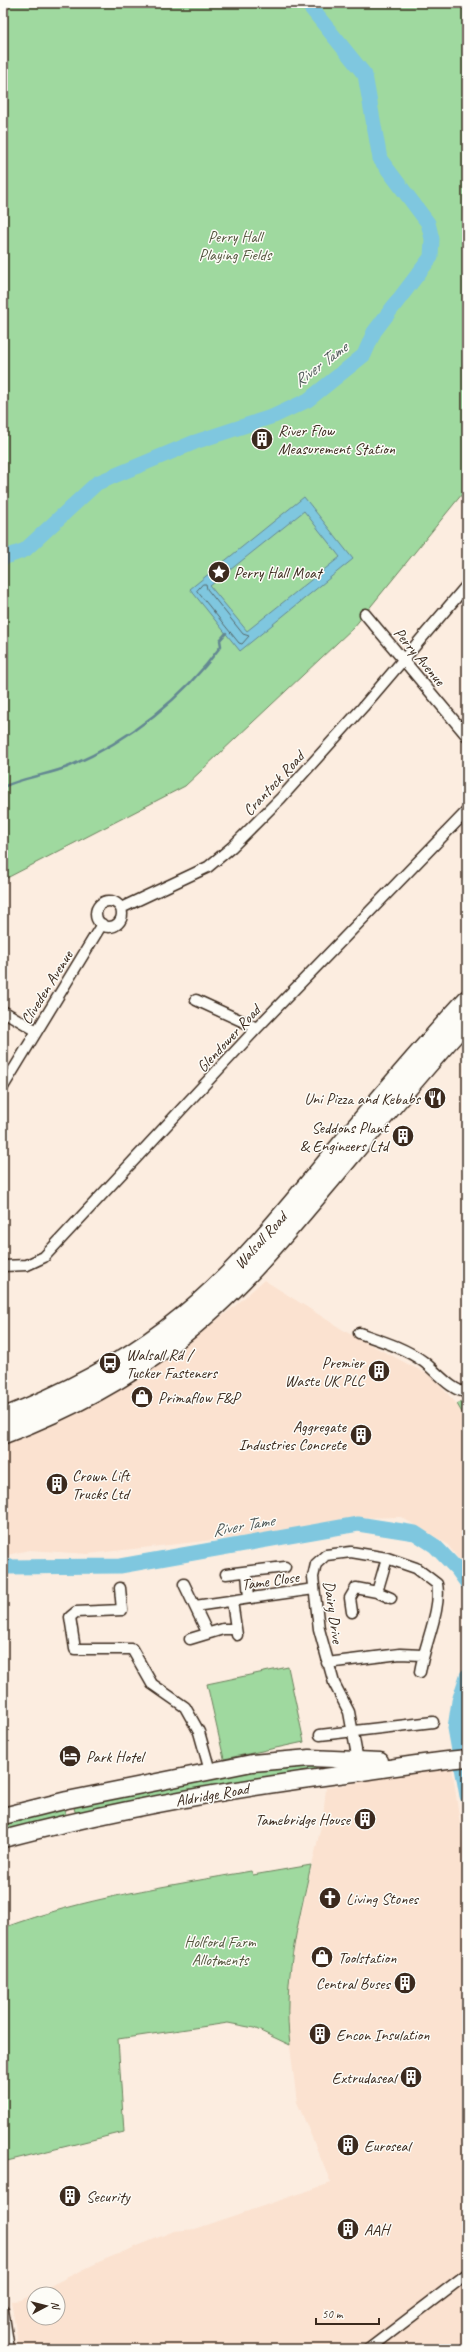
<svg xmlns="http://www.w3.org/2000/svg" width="470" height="2352" font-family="Caveat,sans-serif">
  <rect width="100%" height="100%" fill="#fcede0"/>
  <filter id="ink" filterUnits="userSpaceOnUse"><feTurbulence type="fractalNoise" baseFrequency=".025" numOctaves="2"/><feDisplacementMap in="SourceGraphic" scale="8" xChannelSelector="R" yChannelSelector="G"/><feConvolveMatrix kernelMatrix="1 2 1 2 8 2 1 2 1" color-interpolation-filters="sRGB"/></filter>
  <g filter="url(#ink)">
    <path fill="#fbe2d0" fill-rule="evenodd" d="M264 1280 348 1333 431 1376 457 1404 467 1421V1570L447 1544 401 1517 357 1518 267 1534 88 1554 29 1550 3 1556V1441L112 1394 181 1348 235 1306Z
      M452 1766 467 1874V2349H19L11 2301 21 2300 101 2261 174 2231 195 2229 331 2183 297 2102 286 2015 295 1941 323 1817 326 1788ZM34 2294H58V2318H34Z"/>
    <path fill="#9fd99f" stroke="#6d825e" d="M3 3H467V488L354 627 185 786 3 880Z
      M467 1398V1421L457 1404Z
      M288 1667 304 1742 224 1759 207 1684Z
      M314 1764 316 1767 314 1771 76 1815 73 1804 253 1766Z
      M63 1807 66 1817 3 1832V1820Z
      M311 1865C298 1924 282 1984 290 2045L254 2028 228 2023 118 2039 124 2132 3 2162V1928C83 1898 168 1886 251 1871L253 1875Z"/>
    <path fill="#7fc7df" stroke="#648892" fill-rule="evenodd" d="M304 497 353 559 240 651 190 589ZM304 511 340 557 247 631 210 586Z"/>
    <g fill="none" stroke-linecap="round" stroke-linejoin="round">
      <path stroke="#56696b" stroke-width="1" d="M203 584H206L207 589 243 634 249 636 242 644 239 643 197 591Z"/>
      <path stroke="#648892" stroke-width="2.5" d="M3 787C24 777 49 775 70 766 130 740 183 698 221 646L220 640 226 633
        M460 1572 467 1549"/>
      <path stroke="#7fc7df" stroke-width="15" d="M3 558 25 550 97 483 195 442 274 416 308 400 364 355 374 332 431 257 432 239 428 223 380 159 365 75 307 3
        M3 1567 120 1566 358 1524 415 1533 435 1546 457 1569 467 1583
        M467 1676 459 1701 455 1728 467 1796"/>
      <g stroke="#3b2a1e" stroke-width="13">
        <path id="street" d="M365 614 467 736
          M96 914a13 13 0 1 1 26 0a13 13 0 1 1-26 0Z
          M121 908 208 867 232 847 281 798 363 707 467 585
          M196 1000 257 1028
          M3 1011 37 1031
          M3 1087 102 924
          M3 1266 27 1265 44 1257 257 1028 467 811
          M359 1333C382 1341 405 1348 424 1362 436 1371 452 1392 467 1392
          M247 1573 249 1598
          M226 1574 285 1567
          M184 1584 207 1632
          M120 1588 122 1610 76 1612 70 1617 75 1649H132L152 1684 185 1707 199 1732 210 1771
          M377 1592 391 1598
          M232 1601 237 1635
          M195 1606 314 1589
          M352 1612 350 1598 356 1588 377 1592 387 1558
          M190 1639 223 1629H236
          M327 1663 400 1654 422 1655
          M320 1735 433 1722
          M358 1761 349 1712 334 1683 319 1629 313 1577 316 1564 326 1555 351 1552 387 1558 416 1568 437 1584C442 1609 424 1645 420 1672
          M3 2310 9 2349
          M369 2349 467 2274"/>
      </g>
      <g stroke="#3b2a1e" stroke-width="19">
        <path id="primary" d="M3 1816 67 1800 252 1763 310 1758 380 1761
          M3 1839C121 1808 241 1787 362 1772 397 1767 432 1761 467 1758"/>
      </g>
      <g stroke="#3b2a1e" stroke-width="22">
        <path id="highway" d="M3 1418C60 1396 118 1366 167 1329 231 1281 281 1217 332 1156 376 1103 420 1051 467 1000
          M3 1434C63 1411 124 1380 175 1340 232 1297 279 1241 325 1186 372 1130 418 1074 467 1020"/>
      </g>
      <use href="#street" stroke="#fdfcf7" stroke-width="10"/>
      <use href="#primary" stroke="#fdfcf7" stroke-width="16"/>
      <use href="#highway" stroke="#fdfcf7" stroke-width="19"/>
    </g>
  </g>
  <defs>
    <g id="building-disc" transform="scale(1.15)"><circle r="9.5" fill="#3b2a1e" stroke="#fdfcf7"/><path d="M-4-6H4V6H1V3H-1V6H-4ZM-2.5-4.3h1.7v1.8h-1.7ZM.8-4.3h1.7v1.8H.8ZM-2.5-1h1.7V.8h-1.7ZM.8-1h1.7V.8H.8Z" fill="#fff"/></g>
    <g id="sight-disc" transform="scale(1.15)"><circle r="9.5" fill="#3b2a1e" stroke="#fdfcf7"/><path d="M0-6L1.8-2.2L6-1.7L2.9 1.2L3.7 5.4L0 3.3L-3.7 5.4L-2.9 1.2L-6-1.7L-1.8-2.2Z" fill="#fff"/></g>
    <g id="restaurant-disc" transform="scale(1.15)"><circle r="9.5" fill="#3b2a1e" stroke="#fdfcf7"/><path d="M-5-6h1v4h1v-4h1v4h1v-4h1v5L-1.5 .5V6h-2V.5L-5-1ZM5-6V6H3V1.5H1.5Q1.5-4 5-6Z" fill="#fff"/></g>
    <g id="bus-disc" transform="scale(1.15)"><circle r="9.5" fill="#3b2a1e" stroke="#fdfcf7"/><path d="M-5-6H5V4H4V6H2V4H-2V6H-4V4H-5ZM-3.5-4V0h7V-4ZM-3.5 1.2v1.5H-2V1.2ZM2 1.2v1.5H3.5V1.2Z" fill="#fff"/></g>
    <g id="shop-disc" transform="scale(1.15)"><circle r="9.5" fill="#3b2a1e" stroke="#fdfcf7"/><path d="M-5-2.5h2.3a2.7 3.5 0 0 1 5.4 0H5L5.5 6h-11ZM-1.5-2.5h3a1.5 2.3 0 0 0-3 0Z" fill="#fff"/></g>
    <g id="hotel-disc" transform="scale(1.15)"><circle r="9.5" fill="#3b2a1e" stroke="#fdfcf7"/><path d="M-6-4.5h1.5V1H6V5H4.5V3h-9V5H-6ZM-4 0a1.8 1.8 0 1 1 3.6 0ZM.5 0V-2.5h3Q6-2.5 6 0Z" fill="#fff"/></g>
    <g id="church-disc" transform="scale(1.15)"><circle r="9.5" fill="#3b2a1e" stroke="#fdfcf7"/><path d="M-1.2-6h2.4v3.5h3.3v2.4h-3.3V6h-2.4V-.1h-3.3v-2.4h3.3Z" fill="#fff"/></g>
  </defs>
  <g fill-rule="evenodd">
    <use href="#building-disc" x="262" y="439"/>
    <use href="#sight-disc" x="219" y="572"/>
    <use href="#restaurant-disc" x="435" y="1098"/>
    <use href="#building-disc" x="403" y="1136"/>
    <use href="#bus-disc" x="110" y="1363"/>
    <use href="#building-disc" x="379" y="1371"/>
    <use href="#shop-disc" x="142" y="1397"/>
    <use href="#building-disc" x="361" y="1435"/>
    <use href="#building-disc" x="57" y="1484"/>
    <use href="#hotel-disc" x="70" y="1756"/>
    <use href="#building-disc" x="365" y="1819"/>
    <use href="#church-disc" x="330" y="1898"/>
    <use href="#shop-disc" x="322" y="1957"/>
    <use href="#building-disc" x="405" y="1983"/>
    <use href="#building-disc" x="320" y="2034"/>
    <use href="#building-disc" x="411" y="2077"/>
    <use href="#building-disc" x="348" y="2145"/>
    <use href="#building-disc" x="70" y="2196"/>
    <use href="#building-disc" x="348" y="2229"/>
  </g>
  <g text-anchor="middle" stroke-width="3" stroke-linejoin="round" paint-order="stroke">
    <g font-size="16" fill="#54563e" stroke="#fdfcf7">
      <text x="235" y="242">Perry Hall<tspan x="235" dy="18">Playing Fields</tspan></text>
      <text x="220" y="1947">Holford Farm<tspan x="220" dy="18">Allotments</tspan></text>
    </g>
    <g font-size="16" fill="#3b2a1e" stroke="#fdfcf7" text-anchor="start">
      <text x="278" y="436">River Flow<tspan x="278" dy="18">Measurement Station</tspan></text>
      <text x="234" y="578">Perry Hall Moat</text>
      <text x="420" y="1104" text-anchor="end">Uni Pizza and Kebabs</text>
      <text x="388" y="1133" text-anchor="end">Seddons Plant<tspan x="388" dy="18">&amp; Engineers Ltd</tspan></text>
      <text x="126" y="1360">Walsall Rd /<tspan x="126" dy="18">Tucker Fasteners</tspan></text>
      <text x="364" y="1368" text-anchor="end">Premier<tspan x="364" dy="18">Waste UK PLC</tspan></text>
      <text x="158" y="1403">Primaflow F&amp;P</text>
      <text x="346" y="1432" text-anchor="end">Aggregate<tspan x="346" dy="18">Industries Concrete</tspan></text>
      <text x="72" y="1481">Crown Lift<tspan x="72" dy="18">Trucks Ltd</tspan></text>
      <text x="86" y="1762">Park Hotel</text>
      <text x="350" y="1825" text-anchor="end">Tamebridge House</text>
      <text x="346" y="1904">Living Stones</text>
      <text x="338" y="1963">Toolstation</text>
      <text x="390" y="1989" text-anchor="end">Central Buses</text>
      <text x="336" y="2040">Encon Insulation</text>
      <text x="396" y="2083" text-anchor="end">Extrudaseal</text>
      <text x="364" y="2151">Euroseal</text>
      <text x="86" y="2202">Security</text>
      <text x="364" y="2235">AAH</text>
    </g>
    <g font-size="16" fill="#3b2a1e" stroke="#fdfcf7">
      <text transform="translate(420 656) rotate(50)" y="6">Perry Avenue</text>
      <text transform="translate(273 783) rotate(-47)" y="6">Crantock Road</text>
      <text transform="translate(46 987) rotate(-58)" y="6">Cliveden Avenue</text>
      <text transform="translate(228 1038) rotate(-47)" y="6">Glendower Road</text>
      <text transform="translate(260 1240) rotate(-48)" y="6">Walsall Road</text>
      <text transform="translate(270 1580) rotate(-8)" y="6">Tame Close</text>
      <text transform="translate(334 1612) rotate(82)" y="6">Dairy Drive</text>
      <text transform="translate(212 1794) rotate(-10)" y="6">Aldridge Road</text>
    </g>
    <g font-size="17" font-style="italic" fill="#4f5958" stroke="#fdfcf7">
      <text transform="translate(320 364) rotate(-37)" y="6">River Tame</text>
      <text transform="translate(243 1525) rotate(-10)" y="6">River Tame</text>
    </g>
  </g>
  <rect width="470" height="2352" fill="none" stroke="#fdfcf7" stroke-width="16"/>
  <rect x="8" y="8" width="454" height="2336" fill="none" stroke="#3b2a1e" stroke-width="1.5" filter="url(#ink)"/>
  <g transform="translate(46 2306) rotate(83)"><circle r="19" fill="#fdfcf7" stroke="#afa8a0"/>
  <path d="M0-3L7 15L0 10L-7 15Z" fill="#3b2a1e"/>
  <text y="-6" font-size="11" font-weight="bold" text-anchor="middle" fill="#3b2a1e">N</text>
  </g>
  <path d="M316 2318v6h63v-6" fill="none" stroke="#3b2a1e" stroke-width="2"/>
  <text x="322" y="2318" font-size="12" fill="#3b2a1e" stroke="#fdfcf7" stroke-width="3" paint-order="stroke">50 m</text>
</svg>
